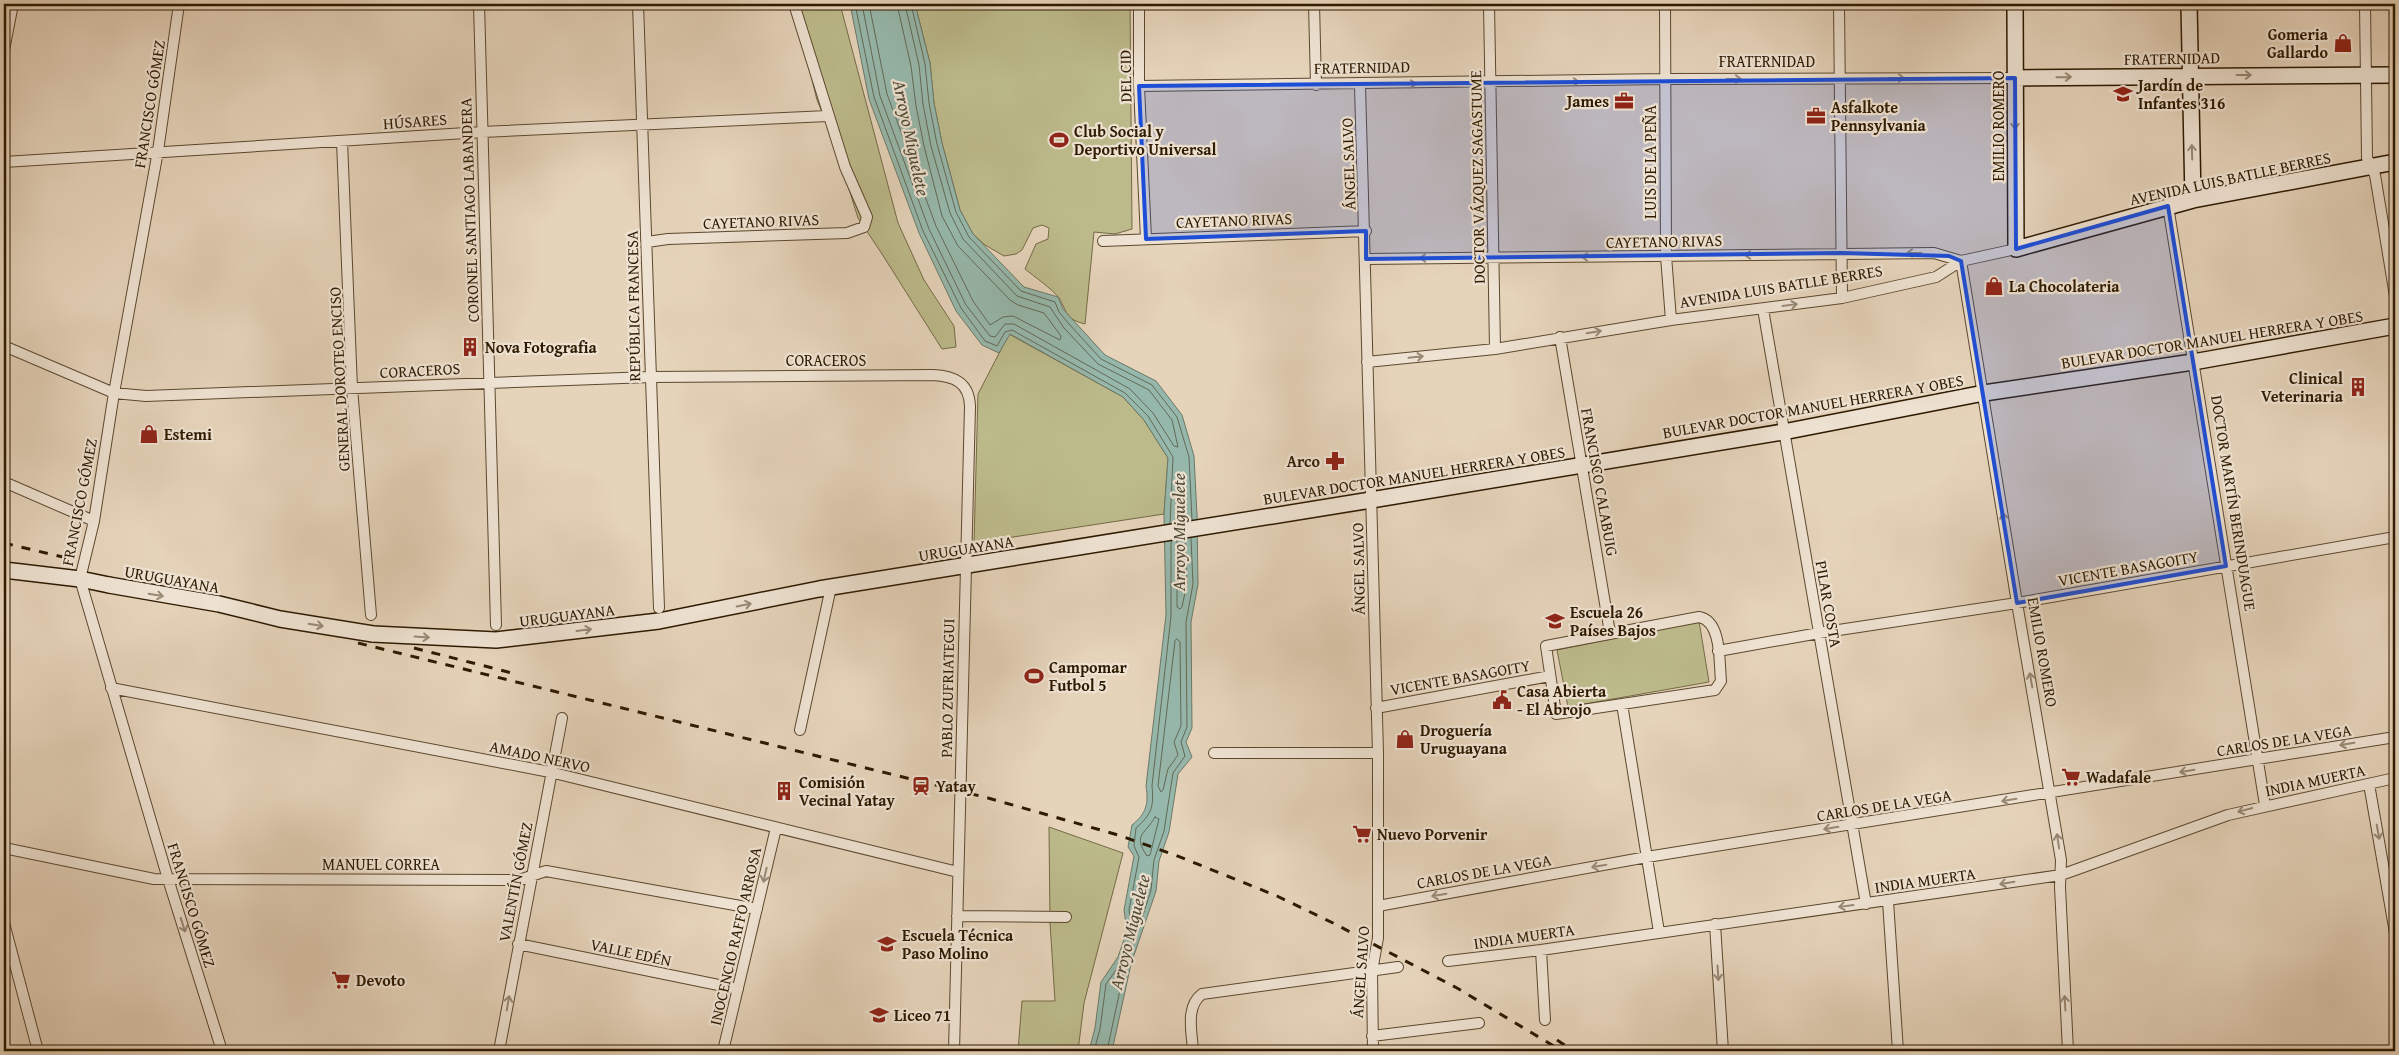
<svg xmlns="http://www.w3.org/2000/svg" width="2399" height="1055" font-family="'Gentium Book Plus',serif">
  <rect width="100%" height="100%" fill="#e5d3ba"/>
  <filter id="stains"><feTurbulence type="fractalNoise" baseFrequency=".004" numOctaves="4"/><feColorMatrix values="0 0 0 0 .2 0 0 0 0 .09 0 0 0 0 .02 0 0 0 .5 -.17"/></filter>
  <radialGradient id="worn" r=".72"><stop offset=".6" stop-color="#630" stop-opacity="0"/><stop offset="1" stop-color="#630" stop-opacity=".3"/></radialGradient>
  <path fill="#bcba8b" stroke="#756a46" d="M793 4H840L898 223 924 280 954 326 956 347 942 349 882 254 858 218 834 141 817 100Z
    M915 4H1130L1132 229 1115 234 1094 232 1085 324C1065 319 1068 313 1059 298 1052 289 1035 277 1025 269L1036 244 1048 239 1049 228 1042 225 1033 228 1022 250 1016 254 1004 256 985 245 973 234 960 210 942 143 934 103 930 63Z
    M1009 334 1123 397 1144 420 1168 458 1164 514 974 543 978 394Z
    M1699 621 1709 682 1568 707 1557 650Z
    M1049 827 1123 853 1084 1003 1078 1051H1018L1022 1001H1055L1050 923Z"/>
  <path fill="#96b8ac" stroke="#6c7967" d="M850 4H915L930 63 934 103 942 143 960 210 973 234 1024 287 1058 297 1063 309 1105 355 1156 381 1182 415 1194 456 1197 515 1198 584 1191 622 1192 728 1186 742 1192 757 1178 774 1169 832 1159 861 1156 891 1131 964 1112 1051H1089L1095 1028 1101 982 1118 957 1127 931 1124 910 1134 856 1128 847 1132 825C1146 814 1149 804 1146 786L1166 615 1164 514 1168 458 1144 420 1123 397 1010 334 999 353 982 345 956 311 919 233 869 99Z"/>
  <g fill="none" stroke-linecap="round" stroke-linejoin="round">
    <path stroke="#626956" stroke-width="1" d="M855 4 874 97 923 231 961 308 985 341 997 346 1005 332 1012 330 1125 393 1148 416 1173 457 1170 524
      M862 4 880 96 929 229 966 305 990 336 995 337 1005 324H1014L1130 389 1153 413 1174 446 1178 447 1172 420 1149 390 1098 364 1064 328 1050 307 1017 296 963 239 950 213 931 146 923 104 919 65 905 4
      M869 4 887 94 936 226 973 301 990 325 1003 317 1013 316 1060 340 1061 336 1044 313 1018 305 1010 300 958 246 942 216 924 146 916 106 911 66 897 4
      M911 4 925 64 929 103 937 144 956 212 969 237 1021 291 1055 302 1059 312 1069 324 1101 359 1152 385 1177 417 1189 457 1192 520
      M1176 523 1178 480 1180 477 1183 479 1185 521
      M1177 540V607L1180 609 1182 607 1187 583 1185 539
      M1171 541V616L1152 786C1154 806 1152 814 1136 828L1134 846 1139 857 1129 910 1132 934 1134 936 1137 934 1151 890 1154 860 1164 831 1173 773 1185 756 1181 742 1187 727 1186 622 1193 584 1191 538
      M1177 639 1180 642 1181 726 1174 742 1178 755 1168 769 1163 790 1161 792 1158 786 1175 641Z
      M1155 817 1159 819 1150 855 1147 856C1132 834 1146 834 1155 817Z
      M1094 1051 1100 1029 1106 984 1124 959 1126 962 1107 1051"/>
    <g stroke="#5c482e" stroke-width="12">
      <path id="street" d="M179 4 158 151 114 393 94 521 80 579 168 879 222 1051
        M479 4 496 625
        M638 4 659 608
        M1139 4V86L1146 239
        M1314 4 1316 85
        M1489 4 1495 349
        M1665 4 1666 256 1671 320
        M1839 4 1842 298
        M2365 4 2367 158 2375 175 2395 296
        M4 50 13 4
        M1360 85 1378 753V938L1372 971 1373 1051
        M1139 86 1665 79 2015 78
        M342 141 352 388 371 615
        M4 162 482 132 828 116
        M2168 206 2265 805
        M1103 241 1366 231
        M647 242 668 239 847 233 864 227 867 217 845 167 794 4
        M1366 259 1934 253 1961 261
        M1961 261 2017 603 2061 860 2060 887 2068 1051
        M1763 309 1866 904
        M1560 337 1610 633
        M4 346 114 393 146 396 650 377 933 375C955 376 969 383 970 406L954 1051
        M1367 362 1495 349 1671 320 1842 298 1936 277 1961 261 2016 249
        M4 482 94 521
        M1699 617C1722 621 1719 662 1721 681L1715 690 1556 714 1546 646Z
        M1718 651 1819 633 2017 603 2395 537
        M111 688 550 772 958 872
        M1622 704 1659 932
        M1376 708 1550 676
        M800 730 831 587
        M1214 753H1378
        M2369 784 2395 933
        M4 848 154 879 519 880 546 871 757 909
        M1888 901 1898 1051
        M1378 906 1647 857 2395 737
        M957 916 1066 917
        M4 923 38 1051
        M1715 924 1723 1051
        M518 944 738 989
        M1541 950 1545 1020
        M1448 961 1541 950 2061 875 2228 815 2395 778
        M1372 1036 1479 1023
        M499 1051 562 718
        M723 1051 776 828
        M1193 1051C1192 1032 1185 1007 1202 994L1398 967"/>
    </g>
    <g stroke="#2e1a00" stroke-width="18">
      <path id="secondary" d="M2015 4 2016 249 2193 200 2395 162
        M2189 4 2193 200
        M2015 78 2395 75
        M4 570 80 579 109 585
        M373 634 496 640 659 621 819 589 1371 500 1783 432 1984 393 2193 362 2395 326"/>
    </g>
    <use href="#street" stroke="#eee2d2" stroke-width="10"/>
    <use href="#secondary" stroke="#eee2d2" stroke-width="15"/>
    <path stroke="#2e1a00" stroke-width="3" stroke-dasharray="9 9" stroke-linecap="butt" d="M4 543 67 558
      M358 643 988 798 1118 835 1175 855 1277 896 1333 923 1457 988 1562 1051
      M414 648 516 674
      M1557 1040 1574 1051"/>
    <g stroke="#2e1a00" stroke-width="18" stroke-linecap="butt">
      <path id="secondary-bridge" d="M109 585 219 604 280 619 373 634"/>
    </g>
    <use href="#secondary-bridge" stroke="#eee2d2" stroke-width="15"/>
  </g>
  <defs><path id="oneway-shaft" d="M-6 0H5M1.5-3L5.5 0L1.5 3" fill="none" stroke-width="1.6" stroke-linecap="round" stroke-linejoin="round" transform="scale(1.25)"/></defs>
  <g stroke="#988874">
    <use href="#oneway-shaft" transform="translate(2244 75)"/>
    <use href="#oneway-shaft" transform="translate(2064 77) rotate(-1)"/>
    <use href="#oneway-shaft" transform="translate(1897 78)"/>
    <use href="#oneway-shaft" transform="translate(1734 79)"/>
    <use href="#oneway-shaft" transform="translate(1572 82) rotate(-1)"/>
    <use href="#oneway-shaft" transform="translate(1409 84) rotate(-1)"/>
    <use href="#oneway-shaft" transform="translate(2015 122) rotate(90)"/>
    <use href="#oneway-shaft" transform="translate(2192 152) rotate(-92)"/>
    <use href="#oneway-shaft" transform="translate(1914 253) rotate(180)"/>
    <use href="#oneway-shaft" transform="translate(1752 255) rotate(179)"/>
    <use href="#oneway-shaft" transform="translate(1589 257) rotate(180)"/>
    <use href="#oneway-shaft" transform="translate(1427 258) rotate(179)"/>
    <use href="#oneway-shaft" transform="translate(1790 305) rotate(-8)"/>
    <use href="#oneway-shaft" transform="translate(1594 332) rotate(-9)"/>
    <use href="#oneway-shaft" transform="translate(1416 357) rotate(-6)"/>
    <use href="#oneway-shaft" transform="translate(2004 520) rotate(-99)"/>
    <use href="#oneway-shaft" transform="translate(156 595) rotate(10)"/>
    <use href="#oneway-shaft" transform="translate(744 605) rotate(-12)"/>
    <use href="#oneway-shaft" transform="translate(316 625) rotate(9)"/>
    <use href="#oneway-shaft" transform="translate(584 630) rotate(-7)"/>
    <use href="#oneway-shaft" transform="translate(422 637) rotate(4)"/>
    <use href="#oneway-shaft" transform="translate(2031 680) rotate(-100)"/>
    <use href="#oneway-shaft" transform="translate(2347 744) rotate(171)"/>
    <use href="#oneway-shaft" transform="translate(2187 771) rotate(171)"/>
    <use href="#oneway-shaft" transform="translate(2009 800) rotate(171)"/>
    <use href="#oneway-shaft" transform="translate(2245 810) rotate(165)"/>
    <use href="#oneway-shaft" transform="translate(1831 828) rotate(171)"/>
    <use href="#oneway-shaft" transform="translate(2378 832) rotate(80)"/>
    <use href="#oneway-shaft" transform="translate(2058 841) rotate(-99)"/>
    <use href="#oneway-shaft" transform="translate(1599 866) rotate(170)"/>
    <use href="#oneway-shaft" transform="translate(765 875) rotate(103)"/>
    <use href="#oneway-shaft" transform="translate(2007 883) rotate(171)"/>
    <use href="#oneway-shaft" transform="translate(1439 895) rotate(170)"/>
    <use href="#oneway-shaft" transform="translate(1846 906) rotate(172)"/>
    <use href="#oneway-shaft" transform="translate(183 925) rotate(72)"/>
    <use href="#oneway-shaft" transform="translate(1718 973) rotate(86)"/>
    <use href="#oneway-shaft" transform="translate(508 1003) rotate(-80)"/>
    <use href="#oneway-shaft" transform="translate(2065 1003) rotate(-93)"/>
  </g>
  <path fill="#1d4ed8" fill-opacity="0.2" stroke="#1d4ed8" stroke-width="4" stroke-linejoin="round" d="M2015 78 2016 249 2168 206 2226 566 2017 603 1961 261 1949 256 1841 253 1366 259V231L1146 239 1139 86Z"/>
  <defs>
    <g id="shop-bare" transform="scale(1.5)"><path d="M-5-2.5h2.3a2.7 3.5 0 0 1 5.4 0H5L5.5 6h-11ZM-1.5-2.5h3a1.5 2.3 0 0 0-3 0Z" fill="#8f2418" stroke="#eee2d2" stroke-width="2.5" paint-order="stroke"/></g>
    <g id="school-bare" transform="scale(1.5)"><path d="M0-5L7-2L0 1L-7-2ZM-4 1L0 2.5L4 1V4Q0 6-4 4Z" fill="#8f2418" stroke="#eee2d2" stroke-width="2.5" paint-order="stroke"/></g>
    <g id="office-bare" transform="scale(1.5)"><path d="M-6-3h4V-5.5h4V-3h4V5H-6ZM-1-4.5V-3h2v-1.5ZM-6 0V1H6V0Z" fill="#8f2418" stroke="#eee2d2" stroke-width="2.5" paint-order="stroke"/></g>
    <g id="stadium-bare" transform="scale(1.5)"><path d="M0-5a6.5 5 0 1 0 0 10a6.5 5 0 1 0 0-10ZM-3.5-1.8h7v3.6h-7Z" fill="#8f2418" stroke="#eee2d2" stroke-width="2.5" paint-order="stroke"/></g>
    <g id="building-bare" transform="scale(1.5)"><path d="M-4-6H4V6H1V3H-1V6H-4ZM-2.5-4.3h1.7v1.8h-1.7ZM.8-4.3h1.7v1.8H.8ZM-2.5-1h1.7V.8h-1.7ZM.8-1h1.7V.8H.8Z" fill="#8f2418" stroke="#eee2d2" stroke-width="2.5" paint-order="stroke"/></g>
    <g id="pharmacy-bare" transform="scale(1.5)"><path d="M-2-6h4v4h4v4h-4v4h-4v-4h-4v-4h4Z" fill="#8f2418" stroke="#eee2d2" stroke-width="2.5" paint-order="stroke"/></g>
    <g id="civic-bare" transform="scale(1.5)"><path d="M-.6-6.5H3V-4.5H.6V-3L4-1V1h2V6H-6V1h2V-1L-.6-3ZM-1.2 2.5V6h2.4V2.5Z" fill="#8f2418" stroke="#eee2d2" stroke-width="2.5" paint-order="stroke"/></g>
    <g id="supermarket-bare" transform="scale(1.5)"><path d="M-6-5.5h2.5l.6 2H6L4.5 2H-2.5L-4.4-4H-6ZM-1.5 3.2a1.3 1.3 0 1 0 .1 0ZM3 3.2a1.3 1.3 0 1 0 .1 0Z" fill="#8f2418" stroke="#eee2d2" stroke-width="2.5" paint-order="stroke"/></g>
    <g id="station-bare" transform="scale(1.5)"><path d="M-3-6H3Q5-6 5-4V2Q5 4 3 4L4.5 6H3L1.5 4h-3L-3 6H-4.5L-3 4Q-5 4-5 2V-4Q-5-6-3-6ZM-3.5-4v3h7v-3ZM-3.5 1v1.5H-2V1ZM2 1v1.5H3.5V1Z" fill="#8f2418" stroke="#eee2d2" stroke-width="2.5" paint-order="stroke"/></g>
  </defs>
  <g fill-rule="evenodd">
    <use href="#shop-bare" x="2343" y="43"/>
    <use href="#school-bare" x="2123" y="94"/>
    <use href="#office-bare" x="1624" y="101"/>
    <use href="#office-bare" x="1816" y="116"/>
    <use href="#stadium-bare" x="1059" y="140"/>
    <use href="#shop-bare" x="1994" y="286"/>
    <use href="#building-bare" x="470" y="347"/>
    <use href="#building-bare" x="2358" y="387"/>
    <use href="#shop-bare" x="149" y="434"/>
    <use href="#pharmacy-bare" x="1335" y="461"/>
    <use href="#school-bare" x="1555" y="621"/>
    <use href="#stadium-bare" x="1034" y="676"/>
    <use href="#civic-bare" x="1502" y="700"/>
    <use href="#shop-bare" x="1405" y="739"/>
    <use href="#supermarket-bare" x="2071" y="777"/>
    <use href="#station-bare" x="921" y="786"/>
    <use href="#building-bare" x="784" y="791"/>
    <use href="#supermarket-bare" x="1362" y="834"/>
    <use href="#school-bare" x="887" y="944"/>
    <use href="#supermarket-bare" x="341" y="980"/>
    <use href="#school-bare" x="879" y="1015"/>
  </g>
  <g text-anchor="middle" stroke-width="4.5" stroke-linejoin="round" paint-order="stroke">
    <g font-size="16" font-weight="bold" fill="#2e1a00" stroke="#eee2d2" text-anchor="start">
      <text x="2328" y="40" text-anchor="end">Gomeria<tspan x="2328" dy="18">Gallardo</tspan></text>
      <text x="2138" y="91">Jardín de<tspan x="2138" dy="18">Infantes 316</tspan></text>
      <text x="1609" y="107" text-anchor="end">James</text>
      <text x="1831" y="113">Asfalkote<tspan x="1831" dy="18">Pennsylvania</tspan></text>
      <text x="1074" y="137">Club Social y<tspan x="1074" dy="18">Deportivo Universal</tspan></text>
      <text x="2009" y="292">La Chocolateria</text>
      <text x="485" y="353">Nova Fotografia</text>
      <text x="2343" y="384" text-anchor="end">Clinical<tspan x="2343" dy="18">Veterinaria</tspan></text>
      <text x="164" y="440">Estemi</text>
      <text x="1320" y="467" text-anchor="end">Arco</text>
      <text x="1570" y="618">Escuela 26<tspan x="1570" dy="18">Países Bajos</tspan></text>
      <text x="1049" y="673">Campomar<tspan x="1049" dy="18">Futbol 5</tspan></text>
      <text x="1517" y="697">Casa Abierta<tspan x="1517" dy="18">- El Abrojo</tspan></text>
      <text x="1420" y="736">Droguería<tspan x="1420" dy="18">Uruguayana</tspan></text>
      <text x="2086" y="783">Wadafale</text>
      <text x="799" y="788">Comisión<tspan x="799" dy="18">Vecinal Yatay</tspan></text>
      <text x="936" y="792">Yatay</text>
      <text x="1377" y="840">Nuevo Porvenir</text>
      <text x="902" y="941">Escuela Técnica<tspan x="902" dy="18">Paso Molino</tspan></text>
      <text x="356" y="986">Devoto</text>
      <text x="894" y="1021">Liceo 71</text>
    </g>
    <g font-size="16" fill="#2e1a00" stroke="#eee2d2">
      <text transform="translate(2172 58) rotate(-1)" y="6">FRATERNIDAD</text>
      <text x="1767" y="67">FRATERNIDAD</text>
      <text transform="translate(1362 67) rotate(-1)" y="6">FRATERNIDAD</text>
      <text transform="translate(1125 76) rotate(-91)" y="6">DEL CID</text>
      <text transform="translate(149 104) rotate(-81)" y="6">FRANCISCO GÓMEZ</text>
      <text transform="translate(415 121) rotate(-4)" y="6">HÚSARES</text>
      <text transform="translate(1998 126) rotate(-90)" y="6">EMILIO ROMERO</text>
      <text transform="translate(1650 162) rotate(-90)" y="6">LUIS DE LA PEÑA</text>
      <text transform="translate(1348 164) rotate(-92)" y="6">ÁNGEL SALVO</text>
      <text transform="translate(1477 177) rotate(-91)" y="6">DOCTOR VÁZQUEZ SAGASTUME</text>
      <text transform="translate(2230 178) rotate(-12)" y="6">AVENIDA LUIS BATLLE BERRES</text>
      <text transform="translate(469 210) rotate(-92)" y="6">CORONEL SANTIAGO LABANDERA</text>
      <text transform="translate(1234 220) rotate(-2)" y="6">CAYETANO RIVAS</text>
      <text transform="translate(761 221) rotate(-2)" y="6">CAYETANO RIVAS</text>
      <text transform="translate(1664 241) rotate(-1)" y="6">CAYETANO RIVAS</text>
      <text transform="translate(1781 286) rotate(-9)" y="6">AVENIDA LUIS BATLLE BERRES</text>
      <text transform="translate(633 306) rotate(-91)" y="6">REPÚBLICA FRANCESA</text>
      <text transform="translate(2212 339) rotate(-9)" y="6">BULEVAR DOCTOR MANUEL HERRERA Y OBES</text>
      <text x="826" y="366">CORACEROS</text>
      <text transform="translate(420 370) rotate(-3)" y="6">CORACEROS</text>
      <text transform="translate(339 379) rotate(-93)" y="6">GENERAL DOROTEO ENCISO</text>
      <text transform="translate(1813 406) rotate(-10)" y="6">BULEVAR DOCTOR MANUEL HERRERA Y OBES</text>
      <text transform="translate(1414 475) rotate(-9)" y="6">BULEVAR DOCTOR MANUEL HERRERA Y OBES</text>
      <text transform="translate(1600 482) rotate(80)" y="6">FRANCISCO CALABUIG</text>
      <text transform="translate(79 502) rotate(-79)" y="6">FRANCISCO GÓMEZ</text>
      <text transform="translate(2234 503) rotate(81)" y="6">DOCTOR MARTÍN BERINDUAGUE</text>
      <text transform="translate(966 548) rotate(-9)" y="6">URUGUAYANA</text>
      <text transform="translate(2128 568) rotate(-10)" y="6">VICENTE BASAGOITY</text>
      <text transform="translate(1358 569) rotate(-91)" y="6">ÁNGEL SALVO</text>
      <text transform="translate(172 579) rotate(10)" y="6">URUGUAYANA</text>
      <text transform="translate(1829 604) rotate(80)" y="6">PILAR COSTA</text>
      <text transform="translate(567 615) rotate(-7)" y="6">URUGUAYANA</text>
      <text transform="translate(2043 652) rotate(80)" y="6">EMILIO ROMERO</text>
      <text transform="translate(1460 677) rotate(-10)" y="6">VICENTE BASAGOITY</text>
      <text transform="translate(947 688) rotate(-89)" y="6">PABLO ZUFRIATEGUI</text>
      <text transform="translate(2284 740) rotate(-9)" y="6">CARLOS DE LA VEGA</text>
      <text transform="translate(540 756) rotate(12)" y="6">AMADO NERVO</text>
      <text transform="translate(2315 780) rotate(-12)" y="6">INDIA MUERTA</text>
      <text transform="translate(1884 805) rotate(-9)" y="6">CARLOS DE LA VEGA</text>
      <text x="381" y="870">MANUEL CORREA</text>
      <text transform="translate(1484 871) rotate(-10)" y="6">CARLOS DE LA VEGA</text>
      <text transform="translate(1925 880) rotate(-8)" y="6">INDIA MUERTA</text>
      <text transform="translate(515 882) rotate(-79)" y="6">VALENTÍN GÓMEZ</text>
      <text transform="translate(192 905) rotate(73)" y="6">FRANCISCO GÓMEZ</text>
      <text transform="translate(735 936) rotate(-77)" y="6">INOCENCIO RAFFO ARROSA</text>
      <text transform="translate(1524 936) rotate(-8)" y="6">INDIA MUERTA</text>
      <text transform="translate(631 952) rotate(12)" y="6">VALLE EDÉN</text>
      <text transform="translate(1360 972) rotate(-86)" y="6">ÁNGEL SALVO</text>
    </g>
    <g font-size="18" font-style="italic" fill="#4d4934" stroke="#eee2d2">
      <text transform="translate(911 138) rotate(78)" y="6">Arroyo Miguelete</text>
      <text transform="translate(1179 532) rotate(-90)" y="6">Arroyo Miguelete</text>
      <text transform="translate(1130 932) rotate(-76)" y="6">Arroyo Miguelete</text>
    </g>
  </g>
  <rect width="2399" height="1055" fill="none" stroke="#e5d3ba" stroke-width="20"/>
  <rect x="5" y="5" width="2389" height="1045" fill="none" stroke="#2e1a00" stroke-width="2.5"/>
  <rect x="10" y="10" width="2379" height="1035" fill="none" stroke="#2e1a00"/>
  <rect width="100%" height="100%" filter="url(#stains)"/>
  <rect width="100%" height="100%" fill="url(#worn)"/>
</svg>
